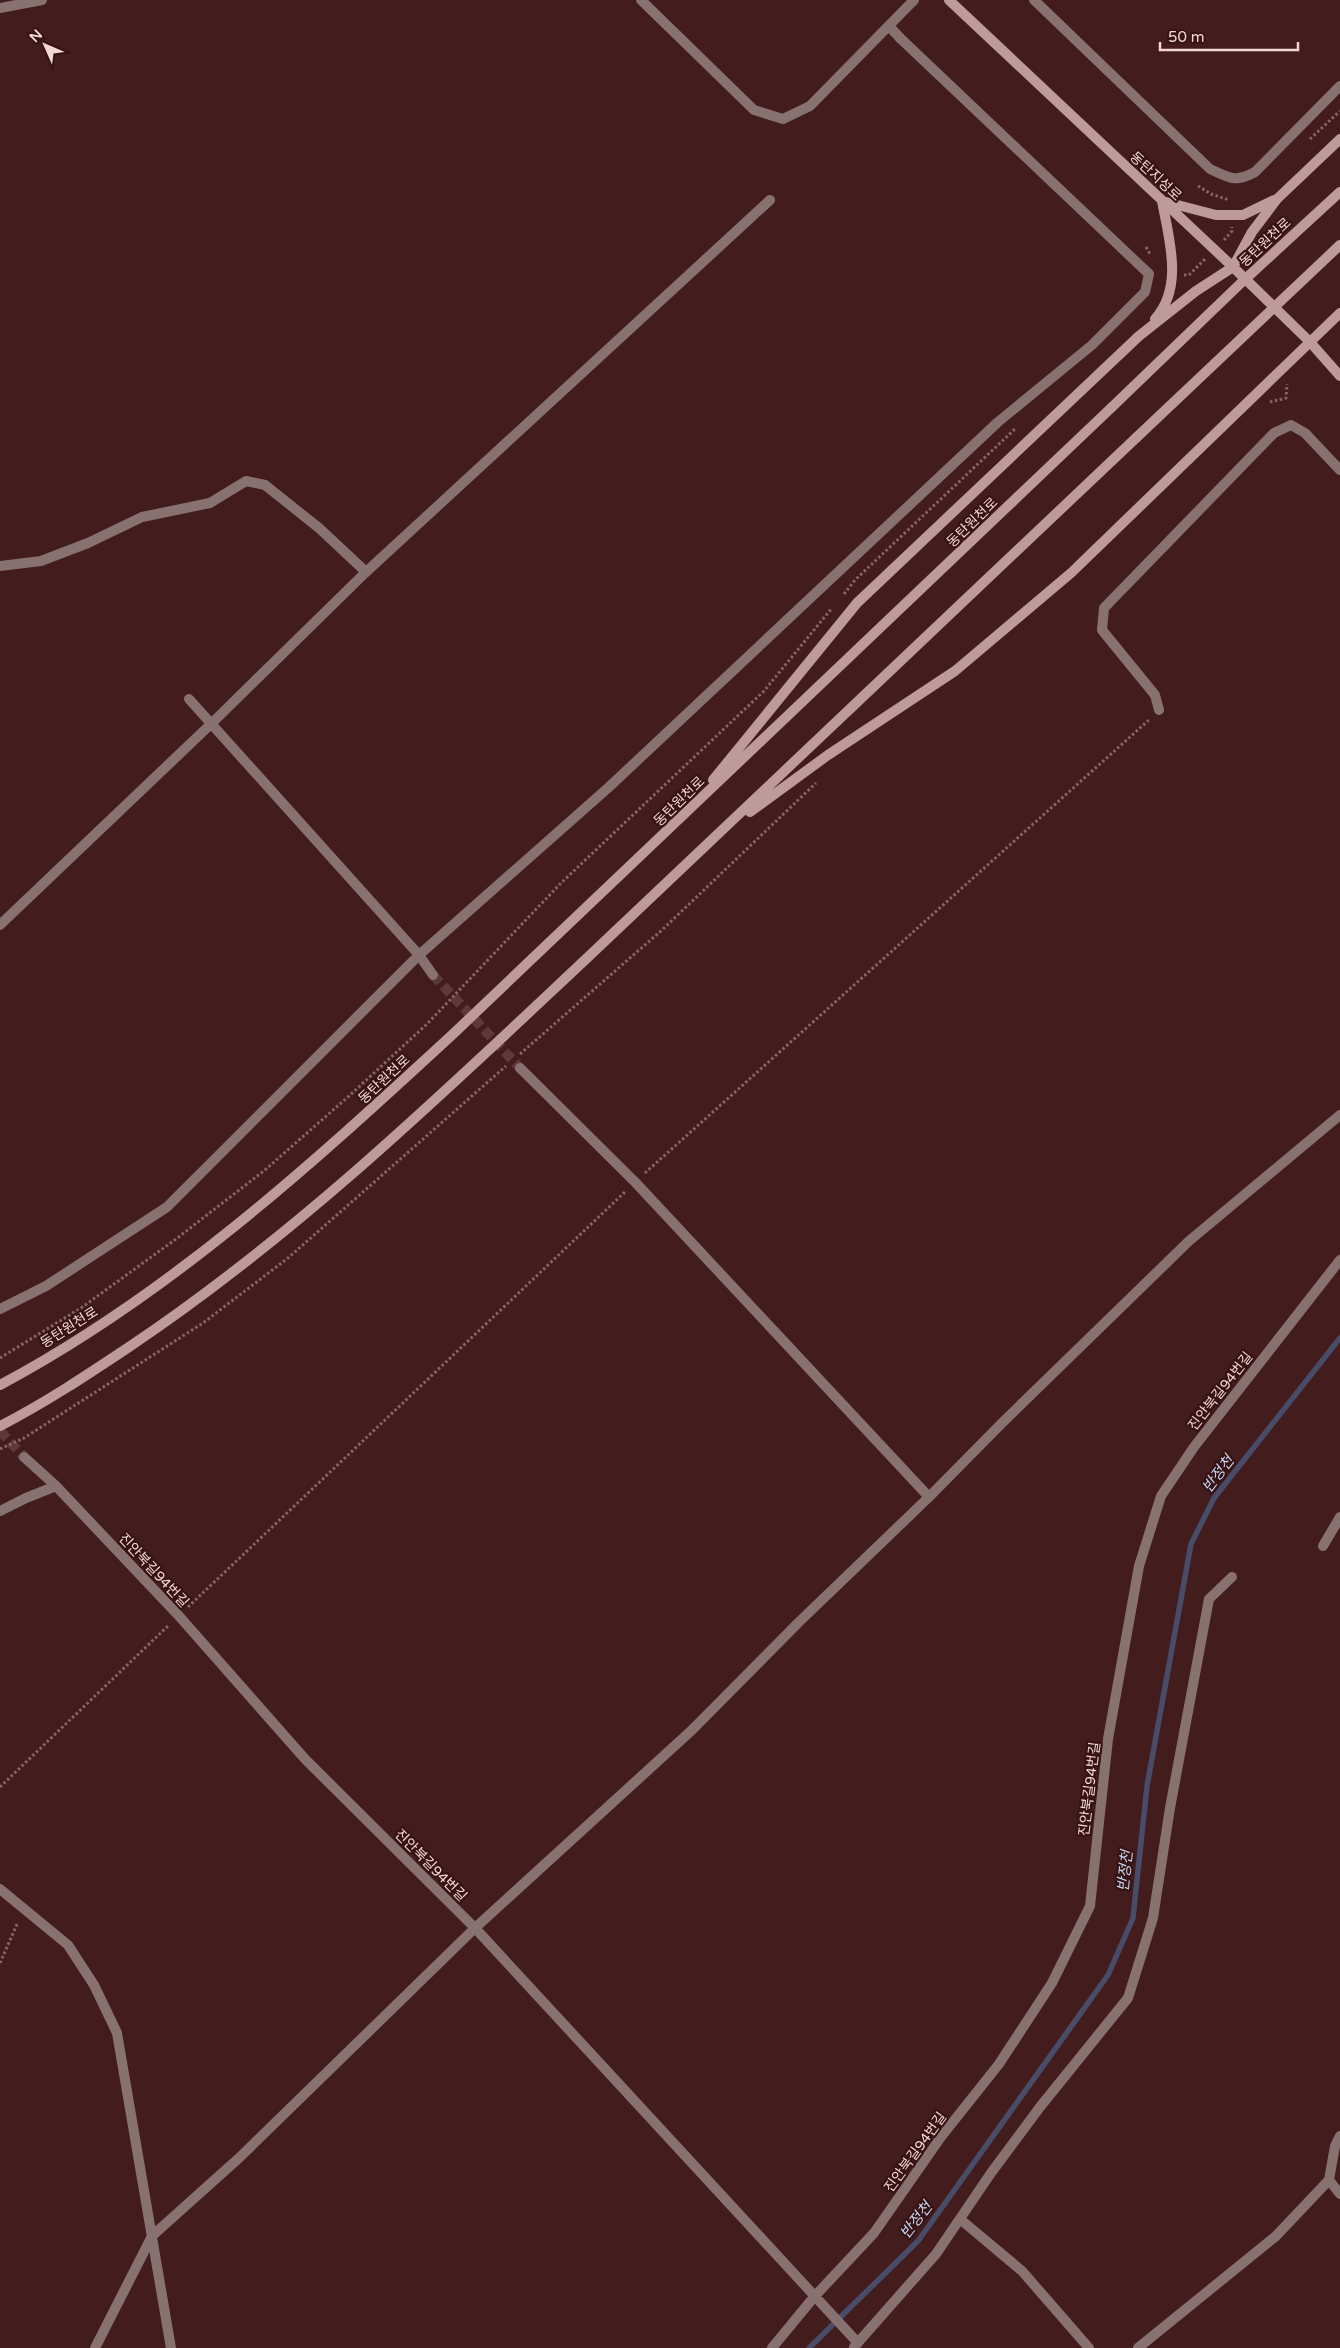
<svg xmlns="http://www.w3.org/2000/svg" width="1340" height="2348" font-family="'Varela Round','Noto Sans KR',sans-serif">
  <rect width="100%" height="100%" fill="#431d1d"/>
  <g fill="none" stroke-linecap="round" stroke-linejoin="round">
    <path stroke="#484c68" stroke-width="5.5" d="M809 2348 918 2241 1108 1975 1133 1918 1147 1786 1191 1544 1214 1498 1340 1338"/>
    <path stroke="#5d3939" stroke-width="10" stroke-dasharray="10 5" stroke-linecap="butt" d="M433 975 520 1068
      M0 1431 24 1457"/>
    <path stroke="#876665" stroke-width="3" stroke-dasharray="2.5 2.5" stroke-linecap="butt" d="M1310 139 1340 111
      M1198 186 1211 194 1229 200
      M1224 240 1232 231V227
      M1146 247 1150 254
      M1184 275H1189L1205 259
      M1270 402 1286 398 1287 384
      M844 594 855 580 1016 428
      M520 1054 662 930 816 783
      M645 1173 1150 719
      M0 1358 81 1308 176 1239 265 1170 349 1096 427 1024 561 883 764 691 832 608
      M0 1449 24 1438 203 1323 288 1258 506 1066
      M188 1607 626 1191
      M0 1787 169 1625
      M0 1963 18 1922"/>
    <path stroke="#877271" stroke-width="10" d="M1034 0 1210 169C1229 178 1235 183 1255 172L1340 86
      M189 699 419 955
      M1159 710 1155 695 1102 630 1104 608 1274 433 1291 425 1305 433 1340 470
      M0 925 212 723 366 572 770 200
      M0 1309 46 1286 167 1207 419 955 609 787 998 422 1092 345 1145 292 1149 274 900 38
      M1323 1546 1340 1517
      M960 2219 1022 2271 1089 2348"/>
    <path stroke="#877271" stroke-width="10" d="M641 0 754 110 783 119 810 106 914 0
      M889 26 900 38
      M0 566 41 561 88 543 142 517 210 503 246 481 265 485 319 528 366 572
      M419 955 433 975
      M520 1068 635 1182 929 1497
      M24 1457 56 1486 179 1616 305 1759 475 1928 858 2343
      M0 1511 26 1498 56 1486
      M0 1889 68 1945 94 1985 117 2033 171 2348
      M1329 2180 1340 2194
      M854 2347 936 2254 991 2173 1040 2107 1128 1998 1153 1918 1170 1808 1209 1599 1232 1577
      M95 2348 152 2236 239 2158 475 1928 692 1730 799 1622 929 1497 1003 1422 1189 1241 1340 1115
      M772 2348 814 2297 874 2233 941 2137 999 2064 1052 1983 1090 1906 1108 1739 1139 1566 1161 1496 1194 1447 1340 1260
      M1138 2348 1276 2236 1329 2180 1335 2146 1340 2136"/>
    <path stroke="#877271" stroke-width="10" d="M0 8 42 0"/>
    <path stroke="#bc9b9a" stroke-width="10" d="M949 0 1233 267 1310 342 1340 376
      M1155 319C1184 287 1169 239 1162 201L1216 215H1243L1274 200
      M713 780 857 603 1139 336 1196 291 1233 267 1252 232 1277 199 1340 139
      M750 812 828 755 955 671 1071 573 1340 313
      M0 1385C169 1295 312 1164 452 1035L1111 408
      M0 1426C45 1403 87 1375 129 1347 296 1235 440 1096 586 959 770 785 953 611 1137 437"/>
    <path stroke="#bc9b9a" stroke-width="10" d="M1111 408 1241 283 1340 192
      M1137 437 1340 245"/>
  </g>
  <g text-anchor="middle" stroke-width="4.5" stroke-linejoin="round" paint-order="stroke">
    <g font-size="14" fill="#f1d7d5" stroke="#371314">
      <text transform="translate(1156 176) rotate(43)" y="5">동탄지성로</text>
      <text transform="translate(1265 242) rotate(-43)" y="5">동탄원천로</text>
      <text transform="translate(972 522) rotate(-44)" y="5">동탄원천로</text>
      <text transform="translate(679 801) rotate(-44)" y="5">동탄원천로</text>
      <text transform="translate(384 1079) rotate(-43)" y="5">동탄원천로</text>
      <text transform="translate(69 1327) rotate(-32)" y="5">동탄원천로</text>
      <text transform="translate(1220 1391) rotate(-52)" y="5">진안북길94번길</text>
      <text transform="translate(154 1570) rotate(47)" y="5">진안북길94번길</text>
      <text transform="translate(1089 1789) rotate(-83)" y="5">진안북길94번길</text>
      <text transform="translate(431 1865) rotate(45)" y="5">진안북길94번길</text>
      <text transform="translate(915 2152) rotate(-54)" y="5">진안북길94번길</text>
    </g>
    <g font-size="15" font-style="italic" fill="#c5d7f5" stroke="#371314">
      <text transform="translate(1218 1474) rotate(-53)" y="5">반정천</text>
      <text transform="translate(1125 1871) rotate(-84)" y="5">반정천</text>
      <text transform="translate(916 2220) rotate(-52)" y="5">반정천</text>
    </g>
  </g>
  <g transform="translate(45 45) rotate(315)" stroke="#371314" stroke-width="4" paint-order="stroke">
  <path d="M0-4L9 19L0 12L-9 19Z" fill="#f1d7d5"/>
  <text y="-8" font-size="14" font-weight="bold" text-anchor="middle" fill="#f1d7d5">N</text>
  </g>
  <path d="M1160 42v8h138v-8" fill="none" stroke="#f1d7d5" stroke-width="2.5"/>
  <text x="1168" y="42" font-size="15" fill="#f1d7d5" stroke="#371314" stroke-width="4" paint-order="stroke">50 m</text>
</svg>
